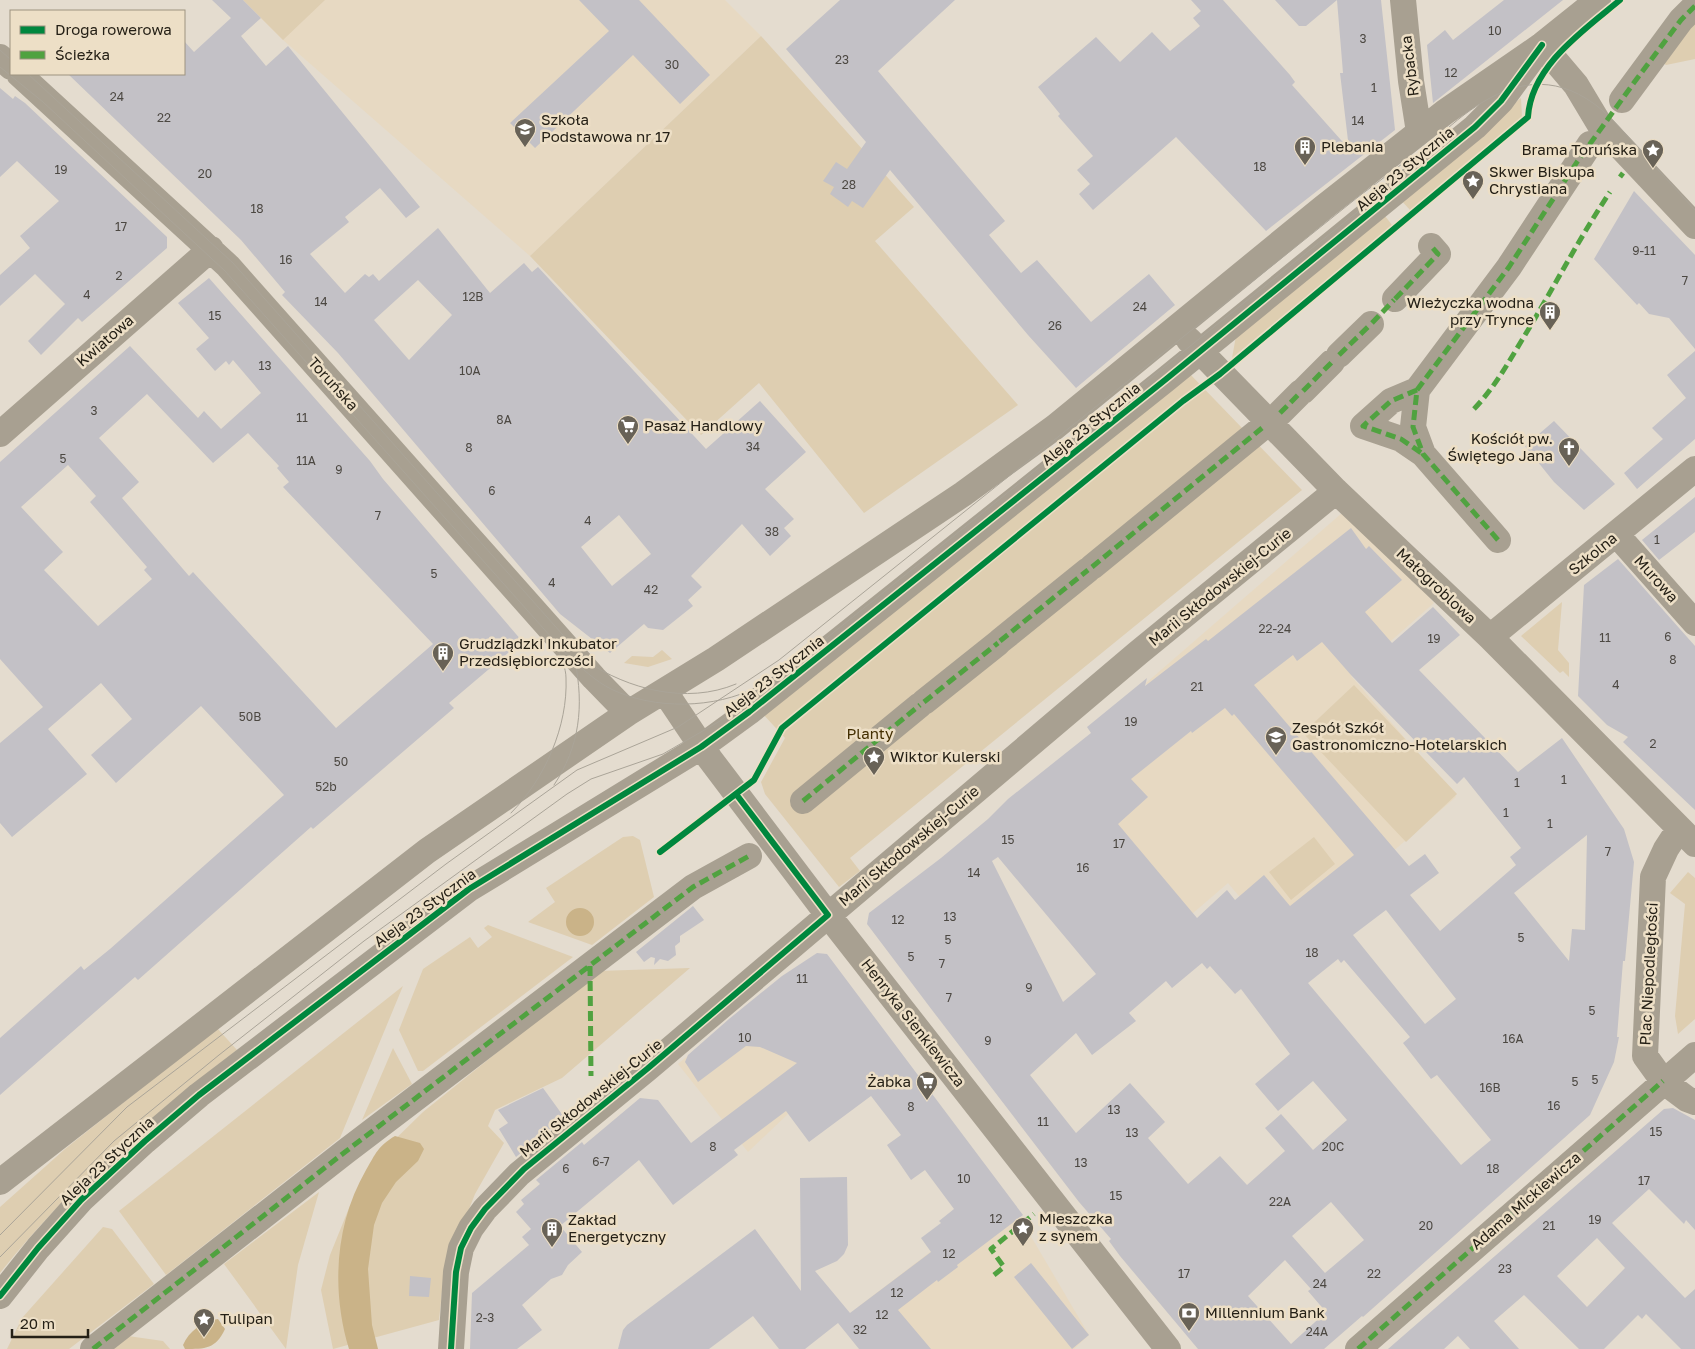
<svg xmlns="http://www.w3.org/2000/svg" width="1695" height="1349" font-family="'Golos Text',sans-serif">
  <rect width="100%" height="100%" fill="#e4dccf"/>
  <path fill="#e7d9c2" d="M243 0H725L761 36 530 256 283 40Z
    M1350 506 1434 603 1351 676 1456 797 1282 947 1228 883 1192 914 1088 794 1176 718 1146 683Z
    M770 986 832 1072 748 1152 678 1064Z
    M1006 1194 1089 1335 1074 1349H893L858 1307Z"/>
  <path fill="#deceb1" d="M243 0H325L283 40Z
    M1695 19V59L1666 65 1660 60Z
    M761 36 914 207 875 241 1018 405 864 513 759 383 701 435 530 256Z
    M1521 98 1522 117 1410 210 1399 198Z
    M1382 212 1392 225 1232 358 1236 336Z
    M1188 372 1302 490 850 858 860 871 839 887 765 794 761 782 785 738 762 713Z
    M1562 602 1558 650 1569 663V677L1563 671 1560 673 1521 636Z
    M662 650 672 659 648 667 624 663 632 656 653 657Z
    M1354 685 1457 794 1406 842 1303 733Z
    M633 836 640 840 654 897 592 945 528 922 555 902 546 888 623 837Z
    M1314 837 1335 864 1291 900 1269 872Z
    M1688 872 1695 878V1019L1678 1034 1675 1016 1685 904 1670 893Z
    M488 925 573 957 423 1071H418L399 1030 423 969 470 937 478 948 492 937 484 928Z
    M690 968 562 1078 495 1110 488 1126 504 1143 475 1194 444 1273 439 1320 333 1349 321 1290 330 1255 349 1208 377 1157 423 1112 598 971Z
    M403 986 340 1138 166 1275 119 1211Z
    M217 1028 237 1050C150 1117 68 1187 0 1273V1207L65 1149Z
    M393 1048 412 1084 362 1120Z
    M319 1192 298 1265 286 1349 224 1264Z
    M103 1227 112 1229 154 1284 69 1349H7L22 1318Z
    M128 1336 163 1341 170 1349H110Z"/>
  <path fill="#cab388" d="M566 922a14 14 0 1 1 28 0a14 14 0 1 1-28 0Z
    M395 1136 420 1143 424 1149 418 1161 396 1182 382 1203 374 1225 368 1269 372 1325 378 1349H349C331 1290 335 1224 366 1170 376 1153 378 1146 395 1136Z
    M218 1319 225 1329C216 1349 205 1349 185 1349L183 1345C189 1331 203 1321 218 1319Z"/>
  <path fill="#c3c1c6" fill-rule="evenodd" d="M212 0H243L261 18 241 36 266 66 288 46 420 207 406 218 380 188 345 217 349 222 310 254 345 293 365 274 369 277 373 274 379 281 438 228 490 293 524 263 532 272 538 267 706 449 760 401 806 452 765 489 794 519 784 528 791 536 770 556 742 524 691 576 702 587 688 600 693 606 663 630 648 628 644 624 610 653 560 614 338 353 282 295 285 292 241 240 68 74H184V41L194 52 231 18ZM418 280 452 315 409 360 374 320ZM619 515 651 554 612 586 581 547Z
    M579 0H639L710 75 680 104 633 55 535 148 510 123 609 31Z
    M840 0H955L878 71 1005 221 989 235 1021 273 1037 260 1091 322 1149 274 1175 305 1076 388 1028 335 890 170 863 208 852 201 848 207 830 194 834 187 823 181 836 162 847 169 866 142 786 49Z
    M1191 0H1223L1290 75 1295 82 1292 85 1349 149 1340 73H1343L1337 0H1381L1395 130 1266 231 1176 137 1093 210 1079 194 1090 184 1077 170 1093 156 1058 116 1060 114 1038 87 1096 37 1120 62 1152 32 1170 51 1200 26 1193 18 1201 11Z
    M1275 0H1337L1306 26H1299Z
    M1504 0H1563L1433 103 1427 45 1445 30 1453 40Z
    M0 88 13 99 15 96 25 103 167 237V248L82 322 78 318 41 355 28 341 65 304 35 274 0 306V275L30 248 20 236 59 201 17 161 0 177Z
    M1634 191 1695 255V349L1669 318 1649 314 1639 303 1637 305 1594 259Z
    M209 278 370 461 383 479 522 641 449 703 454 708 313 829 311 827 138 980 135 977 0 1095V1038L81 966 84 970 110 949 284 795 201 706 116 783 91 755 132 719 101 683 48 729 87 774 12 837 0 823V743L43 707 0 659V462L130 346 198 418 204 411 221 429 261 393 233 360 229 365 226 361 215 371 196 349 209 338 178 303ZM147 394 213 463 248 433 279 466 277 468 289 482 283 487 433 644 336 728 193 572 189 576 122 498 139 482 99 438ZM68 465 96 496 90 502 147 567 144 570 152 579 98 626 44 570 63 552 21 507Z
    M1695 351V439L1637 489 1624 473 1663 439 1652 428 1686 398 1667 375Z
    M1554 421 1615 484 1584 510 1554 482 1525 446Z
    M1695 497V532L1659 560 1642 540Z
    M1351 528 1366 549 1369 546 1402 580 1365 612 1392 643 1433 607 1460 635 1419 670 1518 772 1562 738 1624 829 1634 862 1625 961H1623L1617 1037H1619L1614 1062 1590 1115 1363 1317 1362 1316 1324 1349H1198L1120 1256 1109 1241 1111 1239 1079 1202 932 1010 867 924 869 913 941 858 988 819 1008 799 1091 733 1087 727 1147 678 1145 686 1206 639 1208 641ZM1322 642 1351 675 1457 784 1464 777 1521 848 1510 857 1516 865 1440 931 1410 895 1439 873 1425 854 1409 866 1254 685 1293 655 1297 661ZM1225 708 1232 716 1234 714 1354 855 1290 906 1264 875 1235 900 1227 890 1197 918 1118 824 1148 797 1131 779 1191 731 1192 733ZM1587 835 1585 930 1572 929 1569 961 1514 893ZM998 857 1096 974 1063 1002 992 861ZM1386 910 1456 999 1425 1024 1353 935ZM1338 959 1341 963 1344 960 1410 1037 1403 1043 1431 1079 1437 1075 1491 1140 1461 1165 1308 983ZM1202 963 1207 969 1210 966 1235 994 1241 989 1290 1054 1255 1084 1278 1111 1313 1081 1347 1120 1313 1150 1281 1114 1265 1128 1285 1151 1247 1185 1220 1156 1188 1184 1148 1138 1165 1122 1130 1083 1076 1133 1030 1075 1076 1033 1092 1055 1136 1021 1129 1013 1166 981 1172 988ZM1331 1202 1364 1240 1325 1273 1292 1236ZM1285 1260 1311 1289 1308 1291 1326 1312 1291 1344 1248 1296Z
    M1618 559 1695 646V810L1623 742 1628 737 1607 725 1578 696 1584 585Z
    M693 906 704 920 680 936V942L675 946 676 955 668 961 660 959 654 965 655 958 651 957 644 962 636 952Z
    M817 953 827 954 1023 1215 957 1265 958 1267 938 1282 937 1280 898 1310 931 1349H859L838 1323 805 1349H779L753 1316 709 1349H618L623 1330 627 1325 755 1229 801 1291 800 1178 847 1177 848 1245 844 1254 837 1261 815 1271 850 1313 931 1252 921 1238 941 1223 939 1221 954 1209 925 1170 911 1180 887 1145 901 1135 871 1096 809 1142 786 1111 734 1150 738 1155 673 1205 639 1160 560 1226 582 1252 568 1265 562 1275 551 1279 522 1305 542 1330 517 1349H470L472 1293 529 1245 522 1237 531 1229 516 1212 524 1204 521 1200 540 1184 536 1180 582 1142 584 1145 640 1098 658 1100 691 1143 797 1063 760 1047 746 1046 698 1082 685 1062 688 1055 729 1019 782 976Z
    M543 1088 564 1117 516 1157 499 1129 508 1123 498 1110Z
    M1673 1108 1695 1120V1230L1686 1220 1684 1224 1649 1189 1612 1223 1685 1298 1695 1289V1349H1681L1646 1314 1642 1319 1638 1315 1604 1349H1579L1524 1295 1494 1321 1519 1349H1470L1458 1336 1444 1349H1388L1664 1109ZM1597 1238 1625 1268 1587 1307 1557 1276Z
    M1031 1263 1089 1335 1072 1349 1014 1277Z
    M410 1276 431 1278 429 1297 409 1296Z"/>
  <g fill="none" stroke-linecap="round" stroke-linejoin="round">
    <path stroke="#a8a091" stroke-width="26" d="M1403 0 1411 81 1419 132
      M1542 45 1576 85 1600 125 1695 226
      M0 57 11 67
      M19 74 228 266 594 678 628 713
      M1622 100 1681 20 1695 6
      M1395 299 1438 254 1431 246
      M1189 340 1336 491 1490 637 1695 844
      M1339 355 1371 324
      M1417 390 1391 401 1363 426 1401 439 1423 454
      M1303 391 1332 362
      M1280 413 1301 392
      M0 434 211 249
      M1617 535 1695 623
      M1498 540 1423 454 1413 427 1417 390 1509 267 1590 144
      M1092 567 1262 428
      M1490 637 1695 469
      M1000 641 1088 570
      M665 692 710 759 828 915 1168 1349
      M924 702 998 643
      M803 801 920 705
      M1679 829 1666 849 1653 877 1645 1056 1663 1081 1687 1099 1695 1102
      M0 1182 427 851 628 713 716 659 963 494 1055 427 1324 207 1445 112 1542 45 1598 0
      M0 1296 38 1248 81 1200 145 1141 199 1095 469 889 701 747 749 712 1165 380 1475 127 1501 101 1542 45
      M93 1349 345 1152 693 887 749 856
      M451 1349 456 1272 461 1248 471 1228 485 1209 519 1174 647 1069 1138 653 1336 491
      M1358 1349 1695 1055"/>
    <path stroke="#aaa498" stroke-width="1" d="M0 50 11 60
      M0 67 43 102 225 271 568 656C582 668 595 681 611 689 654 710 715 709 757 687
      M28 74 233 263 586 661C628 689 686 705 736 684
      M554 785C580 746 584 706 575 661
      M511 813C545 779 568 726 566 678 566 668 561 658 558 649
      M0 1235 127 1107 446 864 577 770 678 727 779 660 1358 197 1406 161
      M0 1257 114 1141 219 1055 364 941 567 794 591 779 663 754 694 736 720 721 808 653 1387 188C1443 132 1518 39 1602 110 1614 120 1625 134 1636 145 1655 167 1675 188 1695 210"/>
    <path stroke="#50a240" stroke-width="5" stroke-dasharray="10 5" stroke-linecap="butt" d="M1620 177 1623 173
      M1395 299 1438 254 1431 246
      M1372 323 1394 300
      M1339 355 1371 324
      M1417 390 1391 401 1363 426 1401 439 1423 454
      M1303 391 1332 362
      M1474 409C1494 388 1507 365 1522 340 1552 291 1578 240 1610 192
      M1280 413 1301 392
      M1498 540 1423 454 1413 427 1417 390 1509 267 1577 162 1633 84 1681 20 1695 6
      M1092 567 1262 428
      M1000 641 1088 570
      M924 702 998 643
      M803 801 920 705
      M590 966 591 1076
      M994 1275 1004 1267 991 1249 1034 1214
      M93 1349 345 1152 693 887 749 856
      M1358 1349 1663 1081"/>
    <g stroke="#eddfc6" stroke-width="9">
      <path id="cycleway" d="M660 852 754 780 782 728 1183 401 1220 374 1528 117C1531 66 1584 30 1620 0
        M0 1296 38 1248 81 1200 145 1141 199 1095 469 889 701 747 749 712 1165 380 1475 127 1501 101 1542 45
        M451 1349 456 1272 461 1248 471 1228 485 1209 524 1169 647 1069 828 915 736 794"/>
    </g>
    <use href="#cycleway" stroke="#00873e" stroke-width="6"/>
  </g>
  <defs>
    <g id="school-pin" transform="scale(1.125)"><path d="M0 17L-7.5 6A9.5 9.5 0 1 1 7.5 6Z" fill="#686257" stroke="#eddfc6"/><path d="M0-5L7-2L0 1L-7-2ZM-4 1L0 2.5L4 1V4Q0 6-4 4Z" fill="#fff"/></g>
    <g id="building-pin" transform="scale(1.125)"><path d="M0 17L-7.5 6A9.5 9.5 0 1 1 7.5 6Z" fill="#686257" stroke="#eddfc6"/><path d="M-4-6H4V6H1V3H-1V6H-4ZM-2.5-4.3h1.7v1.8h-1.7ZM.8-4.3h1.7v1.8H.8ZM-2.5-1h1.7V.8h-1.7ZM.8-1h1.7V.8H.8Z" fill="#fff"/></g>
    <g id="sight-pin" transform="scale(1.125)"><path d="M0 17L-7.5 6A9.5 9.5 0 1 1 7.5 6Z" fill="#686257" stroke="#eddfc6"/><path d="M0-6L1.8-2.2L6-1.7L2.9 1.2L3.7 5.4L0 3.3L-3.7 5.4L-2.9 1.2L-6-1.7L-1.8-2.2Z" fill="#fff"/></g>
    <g id="supermarket-pin" transform="scale(1.125)"><path d="M0 17L-7.5 6A9.5 9.5 0 1 1 7.5 6Z" fill="#686257" stroke="#eddfc6"/><path d="M-6-5.5h2.5l.6 2H6L4.5 2H-2.5L-4.4-4H-6ZM-1.5 3.2a1.3 1.3 0 1 0 .1 0ZM3 3.2a1.3 1.3 0 1 0 .1 0Z" fill="#fff"/></g>
    <g id="church-pin" transform="scale(1.125)"><path d="M0 17L-7.5 6A9.5 9.5 0 1 1 7.5 6Z" fill="#686257" stroke="#eddfc6"/><path d="M-1.2-6h2.4v3.5h3.3v2.4h-3.3V6h-2.4V-.1h-3.3v-2.4h3.3Z" fill="#fff"/></g>
    <g id="bank-pin" transform="scale(1.125)"><path d="M0 17L-7.5 6A9.5 9.5 0 1 1 7.5 6Z" fill="#686257" stroke="#eddfc6"/><path d="M-6-4H6V4H-6ZM0-2.3a2.3 2.3 0 1 0 0 4.6a2.3 2.3 0 1 0 0-4.6Z" fill="#fff"/></g>
  </defs>
  <g fill-rule="evenodd">
    <use href="#school-pin" x="525" y="129"/>
    <use href="#building-pin" x="1305" y="147"/>
    <use href="#sight-pin" x="1653" y="150"/>
    <use href="#sight-pin" x="1473" y="181"/>
    <use href="#building-pin" x="1550" y="312"/>
    <use href="#supermarket-pin" x="628" y="426"/>
    <use href="#church-pin" x="1569" y="448"/>
    <use href="#building-pin" x="443" y="653"/>
    <use href="#school-pin" x="1276" y="737"/>
    <use href="#sight-pin" x="874" y="757"/>
    <use href="#supermarket-pin" x="927" y="1082"/>
    <use href="#sight-pin" x="1023" y="1228"/>
    <use href="#building-pin" x="552" y="1229"/>
    <use href="#bank-pin" x="1189" y="1313"/>
    <use href="#sight-pin" x="204" y="1319"/>
  </g>
  <g text-anchor="middle" stroke-width="5" stroke-linejoin="round" paint-order="stroke">
    <g font-size="12" fill="#4c4842">
      <text x="1495" y="35">10</text>
      <text x="1363" y="43">3</text>
      <text x="842" y="64">23</text>
      <text x="672" y="69">30</text>
      <text x="1451" y="77">12</text>
      <text x="1374" y="92">1</text>
      <text x="117" y="101">24</text>
      <text x="164" y="122">22</text>
      <text x="1358" y="125">14</text>
      <text x="1260" y="171">18</text>
      <text x="61" y="174">19</text>
      <text x="205" y="178">20</text>
      <text x="849" y="189">28</text>
      <text x="257" y="213">18</text>
      <text x="121" y="231">17</text>
      <text x="1644" y="255">9-11</text>
      <text x="286" y="264">16</text>
      <text x="119" y="280">2</text>
      <text x="1685" y="285">7</text>
      <text x="87" y="299">4</text>
      <text x="473" y="301">12B</text>
      <text x="321" y="306">14</text>
      <text x="1140" y="311">24</text>
      <text x="215" y="320">15</text>
      <text x="1055" y="330">26</text>
      <text x="265" y="370">13</text>
      <text x="470" y="375">10A</text>
      <text x="94" y="415">3</text>
      <text x="302" y="422">11</text>
      <text x="504" y="424">8A</text>
      <text x="753" y="451">34</text>
      <text x="469" y="452">8</text>
      <text x="63" y="463">5</text>
      <text x="306" y="465">11A</text>
      <text x="339" y="474">9</text>
      <text x="492" y="495">6</text>
      <text x="378" y="520">7</text>
      <text x="588" y="525">4</text>
      <text x="772" y="536">38</text>
      <text x="1657" y="544">1</text>
      <text x="434" y="578">5</text>
      <text x="552" y="587">4</text>
      <text x="651" y="594">42</text>
      <text x="1275" y="633">22-24</text>
      <text x="1668" y="641">6</text>
      <text x="1605" y="642">11</text>
      <text x="1434" y="643">19</text>
      <text x="1673" y="664">8</text>
      <text x="1616" y="689">4</text>
      <text x="1197" y="691">21</text>
      <text x="250" y="721">50B</text>
      <text x="1131" y="726">19</text>
      <text x="1653" y="748">2</text>
      <text x="341" y="766">50</text>
      <text x="1564" y="784">1</text>
      <text x="1517" y="787">1</text>
      <text x="326" y="791">52b</text>
      <text x="1506" y="817">1</text>
      <text x="1550" y="828">1</text>
      <text x="1008" y="844">15</text>
      <text x="1119" y="848">17</text>
      <text x="1608" y="856">7</text>
      <text x="1083" y="872">16</text>
      <text x="974" y="877">14</text>
      <text x="950" y="921">13</text>
      <text x="898" y="924">12</text>
      <text x="1521" y="942">5</text>
      <text x="948" y="944">5</text>
      <text x="1312" y="957">18</text>
      <text x="911" y="961">5</text>
      <text x="942" y="968">7</text>
      <text x="802" y="983">11</text>
      <text x="1029" y="992">9</text>
      <text x="949" y="1002">7</text>
      <text x="1592" y="1015">5</text>
      <text x="745" y="1042">10</text>
      <text x="1513" y="1043">16A</text>
      <text x="988" y="1045">9</text>
      <text x="1595" y="1084">5</text>
      <text x="1575" y="1086">5</text>
      <text x="1490" y="1092">16B</text>
      <text x="1554" y="1110">16</text>
      <text x="911" y="1111">8</text>
      <text x="1114" y="1114">13</text>
      <text x="1043" y="1126">11</text>
      <text x="1656" y="1136">15</text>
      <text x="1132" y="1137">13</text>
      <text x="713" y="1151">8</text>
      <text x="1333" y="1151">20C</text>
      <text x="601" y="1166">6-7</text>
      <text x="1081" y="1167">13</text>
      <text x="566" y="1173">6</text>
      <text x="1493" y="1173">18</text>
      <text x="964" y="1183">10</text>
      <text x="1644" y="1185">17</text>
      <text x="1116" y="1200">15</text>
      <text x="1280" y="1206">22A</text>
      <text x="996" y="1223">12</text>
      <text x="1595" y="1224">19</text>
      <text x="1426" y="1230">20</text>
      <text x="1549" y="1230">21</text>
      <text x="949" y="1258">12</text>
      <text x="1505" y="1273">23</text>
      <text x="1184" y="1278">17</text>
      <text x="1374" y="1278">22</text>
      <text x="1320" y="1288">24</text>
      <text x="897" y="1297">12</text>
      <text x="882" y="1319">12</text>
      <text x="485" y="1322">2-3</text>
      <text x="860" y="1334">32</text>
      <text x="1317" y="1336">24A</text>
    </g>
    <g font-size="15" fill="#252016" stroke="#eddfc6">
      <text transform="translate(1410 66) rotate(-97)" y="5">Rybacka</text>
      <text transform="translate(1405 169) rotate(-40)" y="5">Aleja 23 Stycznia</text>
      <text transform="translate(105 341) rotate(-41)" y="5">Kwiatowa</text>
      <text transform="translate(333 384) rotate(48)" y="5">Toruńska</text>
      <text transform="translate(1091 424) rotate(-39)" y="5">Aleja 23 Stycznia</text>
      <text transform="translate(1593 554) rotate(-39)" y="5">Szkolna</text>
      <text transform="translate(1656 579) rotate(48)" y="5">Murowa</text>
      <text transform="translate(1436 586) rotate(43)" y="5">Małogroblowa</text>
      <text transform="translate(1220 587) rotate(-39)" y="5">Marii Skłodowskiej-Curie</text>
      <text transform="translate(774 676) rotate(-38)" y="5">Aleja 23 Stycznia</text>
      <text transform="translate(909 846) rotate(-40)" y="5">Marii Skłodowskiej-Curie</text>
      <text transform="translate(425 908) rotate(-36)" y="5">Aleja 23 Stycznia</text>
      <text transform="translate(1649 974) rotate(-87)" y="5">Plac Niepodległości</text>
      <text transform="translate(913 1023) rotate(52)" y="5">Henryka Sienkiewicza</text>
      <text transform="translate(591 1098) rotate(-39)" y="5">Marii Skłodowskiej-Curie</text>
      <text transform="translate(107 1161) rotate(-43)" y="5">Aleja 23 Stycznia</text>
      <text transform="translate(1526 1201) rotate(-41)" y="5">Adama Mickiewicza</text>
    </g>
    <g font-size="15" fill="#252016" stroke="#eddfc6" text-anchor="start">
      <text x="541" y="125">Szkoła<tspan x="541" dy="17">Podstawowa nr 17</tspan></text>
      <text x="1321" y="152">Plebania</text>
      <text x="1637" y="155" text-anchor="end">Brama Toruńska</text>
      <text x="1489" y="177">Skwer Biskupa<tspan x="1489" dy="17">Chrystiana</tspan></text>
      <text x="1534" y="308" text-anchor="end">Wieżyczka wodna<tspan x="1534" dy="17">przy Trynce</tspan></text>
      <text x="644" y="431">Pasaż Handlowy</text>
      <text x="1553" y="444" text-anchor="end">Kościół pw.<tspan x="1553" dy="17">Świętego Jana</tspan></text>
      <text x="459" y="649">Grudziądzki Inkubator<tspan x="459" dy="17">Przedsiębiorczości</tspan></text>
      <text x="1292" y="733">Zespół Szkół<tspan x="1292" dy="17">Gastronomiczno-Hotelarskich</tspan></text>
      <text x="890" y="762">Wiktor Kulerski</text>
      <text x="911" y="1087" text-anchor="end">Żabka</text>
      <text x="1039" y="1224">Mieszczka<tspan x="1039" dy="17">z synem</tspan></text>
      <text x="568" y="1225">Zakład<tspan x="568" dy="17">Energetyczny</tspan></text>
      <text x="1205" y="1318">Millennium Bank</text>
      <text x="220" y="1324">Tulipan</text>
    </g>
    <g font-size="15" fill="#432e00" stroke="#eddfc6">
      <text x="870" y="739">Planty</text>
    </g>
  </g>
  <rect x="10" y="10" width="175" height="65" fill="#eddfc6" stroke="#9d9380"/>
  <rect x="20" y="26" width="25" height="8" fill="#00873e" stroke="#9d9380"/>
  <text x="55" y="35" font-size="15" fill="#252016">Droga rowerowa</text>
  <rect x="20" y="51" width="25" height="8" fill="#50a240" stroke="#9d9380"/>
  <text x="55" y="60" font-size="15" fill="#252016">Ścieżka</text>
  <path d="M12 1329v8h76v-8" fill="none" stroke="#252016" stroke-width="2.5"/>
  <text x="20" y="1329" font-size="15" fill="#252016" stroke="#eddfc6" stroke-width="4" paint-order="stroke">20 m</text>
</svg>
